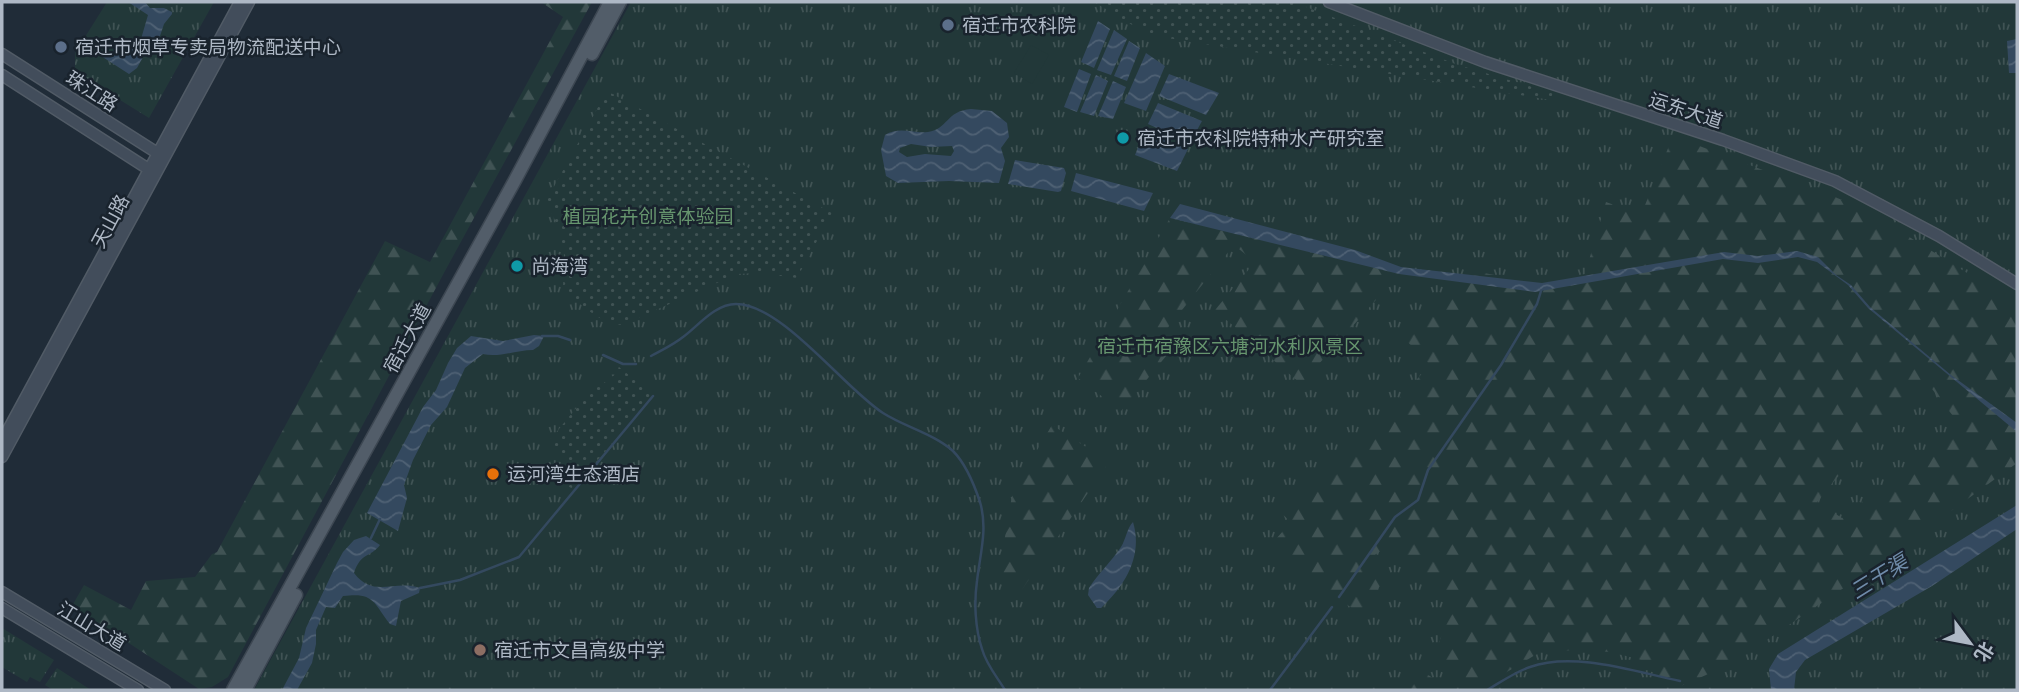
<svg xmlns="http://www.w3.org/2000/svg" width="2019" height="692" font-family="'DejaVu Sans','Noto Sans SC',sans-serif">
  <defs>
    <pattern id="grass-tufts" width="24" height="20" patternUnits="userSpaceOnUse" patternTransform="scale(1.75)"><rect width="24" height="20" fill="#223839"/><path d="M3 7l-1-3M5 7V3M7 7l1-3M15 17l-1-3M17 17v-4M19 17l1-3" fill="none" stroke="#405354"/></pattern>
    <pattern id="forest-firs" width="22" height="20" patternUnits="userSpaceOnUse" patternTransform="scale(1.75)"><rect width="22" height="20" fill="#223839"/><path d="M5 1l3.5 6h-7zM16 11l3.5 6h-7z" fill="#405354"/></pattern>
    <pattern id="garden-dots" width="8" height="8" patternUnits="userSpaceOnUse" patternTransform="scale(1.75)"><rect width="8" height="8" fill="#223839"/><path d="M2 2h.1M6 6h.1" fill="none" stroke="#405354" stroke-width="1.8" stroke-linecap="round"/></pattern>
    <pattern id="water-waves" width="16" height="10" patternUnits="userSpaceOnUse" patternTransform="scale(1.75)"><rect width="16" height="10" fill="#34495f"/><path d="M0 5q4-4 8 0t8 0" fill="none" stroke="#4f6174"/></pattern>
  </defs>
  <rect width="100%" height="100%" fill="#202c38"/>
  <path fill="url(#grass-tufts)" d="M107 2H214L149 118 75 72V53Z
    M631 2H2017V690H254Z
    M2 628 54 660 40 682 30 677 27 682 2 667Z
    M57 668 91 690H53L45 685Z"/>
  <path fill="url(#forest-firs)" fill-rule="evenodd" d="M541 2H592L445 271 228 677 212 687 199 689 72 606 84 585 131 610 146 581 195 577 212 554 217 552 385 241 430 262 563 17Z
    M1673 136 1861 207 2017 304V463L1866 573 1731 664 1681 686 1655 674 1656 664 1611 652 1578 650 1540 652 1477 690H1469L1430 664 1451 613 1446 594 1390 544 1368 560 1387 576 1364 608 1353 609 1269 547 1291 522 1279 511 1359 442 1430 365 1403 337 1473 271 1538 283 1585 274 1606 202 1641 215ZM1929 385 1960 425 1842 518 1817 502 1875 432Z
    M1170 218 1399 274 1301 384 1215 310 1255 262 1234 245 1158 340 1171 350 1121 411 1078 378Z
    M1052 425 1109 462 1017 597 1000 582V566L1014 484 1026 479 1036 452Z
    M1424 672 1450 690H1406Z"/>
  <path fill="url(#garden-dots)" d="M1094 2H1293L1458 65 1553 93 1551 100 1149 35Z
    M607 91 832 213 797 278 758 273 737 274 622 325C600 324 580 303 563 290L564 253 560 231 546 201Z
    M619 367 653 395 573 489 563 483 574 465 545 446 600 379 607 384Z"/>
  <path fill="#223839" d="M1031 45 1049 55 1032 84 1014 73Z"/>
  <path fill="url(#water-waves)" fill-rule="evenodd" d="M128 2H145L150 8H164L172 12V14L164 24 159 39 148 48 137 68 129 74 101 56 112 52 117 46 141 39 148 15Z
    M1098 21 1110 29 1094 68 1081 62Z
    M1114 30 1127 39 1111 75 1097 70Z
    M2017 39V73H2009L2007 41Z
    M1129 41 1140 48 1127 81 1114 76Z
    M1146 53 1165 66 1146 111 1124 103Z
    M1079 69 1091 74 1077 112 1064 107Z
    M1169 74 1219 93 1206 115 1159 96Z
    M1096 75 1108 81 1094 116 1080 112Z
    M1113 81 1126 87 1113 119 1098 116Z
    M1158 103 1202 121 1190 143 1148 124Z
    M971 109 992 111 1007 123 1009 137 1001 148 1005 161 999 183 949 181 898 183 886 176 881 150 885 135C900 126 913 134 928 132 948 129 946 111 971 109ZM911 144 931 147 952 146 954 151 951 156 925 154 907 157 899 152 900 148Z
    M1144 132 1188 149 1177 171 1135 155Z
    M1015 160 1064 168 1066 173 1061 191 1058 192 1008 184Z
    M1076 173 1153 193 1144 211 1071 191Z
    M1180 204 1355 250 1401 267 1542 283 1724 252 1758 256 1797 251 1818 257 1836 275 1851 285 1870 307 1951 375 2017 423V432L1868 308 1848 285 1817 262 1798 257 1758 263 1723 259 1535 292 1399 274 1170 218Z
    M534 335 544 336 539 346 533 350C516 350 499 358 483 354L465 368 447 407 431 425 413 460 404 485 407 498 398 531 367 513 423 407 436 390 448 363 457 348 471 336 503 341Z
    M2017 505V529L1932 586 1805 660 1796 672 1794 690H1771L1769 669 1778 654Z
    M1133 522C1143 555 1126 585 1101 608H1097L1088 595 1089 588C1098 574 1111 562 1121 547 1126 539 1127 528 1133 522Z
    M366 536 380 545C370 558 361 552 354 573 374 599 394 579 420 588L419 593 401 601 396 626 390 624C373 602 374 592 343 596L335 608 326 607 316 630V644L312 663 297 690H282L299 658 306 628 337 563 343 552 354 540Z"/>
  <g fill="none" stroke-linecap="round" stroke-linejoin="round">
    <path stroke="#34495f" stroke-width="2.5" d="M542 336H558L570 340
      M603 355 623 364H636
      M651 356C662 350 673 345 683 337 698 326 715 304 736 304 782 304 845 389 883 413 905 427 934 434 953 451 966 464 974 484 980 502 988 529 980 554 977 581 974 602 975 628 982 649 986 664 997 677 1005 690
      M371 538 380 519
      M420 588 460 580 519 557 653 396
      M1339 597 1395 517 1418 500 1428 470 1501 365 1537 304 1541 291
      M1270 690 1332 607
      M1487 690C1501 682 1515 672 1530 667 1574 651 1636 672 1680 681"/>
    <g stroke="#515b66" stroke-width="13">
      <path id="secondary" d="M1329 2 1485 62 1723 140 1835 181 1939 236 2017 284
        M2 54 162 156
        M2 75 153 172
        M2 441 240 2
        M2 457 249 2
        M2 592 165 690
        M2 608 138 690"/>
    </g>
    <g stroke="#3d4752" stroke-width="15">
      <path id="primary" d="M592 54 620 2
        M233 690 514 182 610 2
        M245 690 296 595"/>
    </g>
    <use href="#secondary" stroke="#424d5b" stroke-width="10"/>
    <use href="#primary" stroke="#525d69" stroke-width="12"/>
  </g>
  <g fill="#5c6f8a" stroke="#19232d" stroke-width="2.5">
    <circle cx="948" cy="25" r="7"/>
    <circle cx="61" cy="47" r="7"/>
  </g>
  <g fill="#0f9aa8" stroke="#19232d" stroke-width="2.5">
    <circle cx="1123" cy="138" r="7"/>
    <circle cx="517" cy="266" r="7"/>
  </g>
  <circle fill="#e8710a" stroke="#19232d" stroke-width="2.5" cx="493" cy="474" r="7"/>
  <circle fill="#8d6e63" stroke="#19232d" stroke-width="2.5" cx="480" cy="650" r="7"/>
  <g text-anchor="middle" stroke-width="5" stroke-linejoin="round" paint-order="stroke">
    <g font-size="19" fill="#aeb8c5" stroke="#19232d" text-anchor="start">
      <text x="962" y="32">宿迁市农科院</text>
      <text x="75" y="54">宿迁市烟草专卖局物流配送中心</text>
      <text x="1137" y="145">宿迁市农科院特种水产研究室</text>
      <text x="531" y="273">尚海湾</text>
      <text x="507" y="481">运河湾生态酒店</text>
      <text x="494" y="657">宿迁市文昌高级中学</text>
    </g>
    <g font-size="19" fill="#aeb8c5" stroke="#19232d">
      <text transform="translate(92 91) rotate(33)" y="7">珠江路</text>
      <text transform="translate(1686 110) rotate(18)" y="7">运东大道</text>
      <text transform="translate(110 221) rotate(-62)" y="7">天山路</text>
      <text transform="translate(407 338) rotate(-61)" y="7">宿迁大道</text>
      <text transform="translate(92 626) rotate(31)" y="7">江山大道</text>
    </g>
    <g font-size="19" fill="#66956e" stroke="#19232d">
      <text x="648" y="223">植园花卉创意体验园</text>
      <text x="1230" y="353">宿迁市宿豫区六塘河水利风景区</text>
    </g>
    <g font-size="21" font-style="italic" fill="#6f8ba9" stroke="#19232d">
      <text transform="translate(1879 577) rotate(-32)" y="7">三干渠</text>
    </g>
  </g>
  <rect width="2019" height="692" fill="none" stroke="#aeb8c5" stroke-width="7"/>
  <g transform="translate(1970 643) rotate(122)" stroke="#19232d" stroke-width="5" paint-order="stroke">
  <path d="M0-5L12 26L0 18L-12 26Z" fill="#aeb8c5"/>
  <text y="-10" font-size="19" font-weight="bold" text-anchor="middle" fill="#aeb8c5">北</text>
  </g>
</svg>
